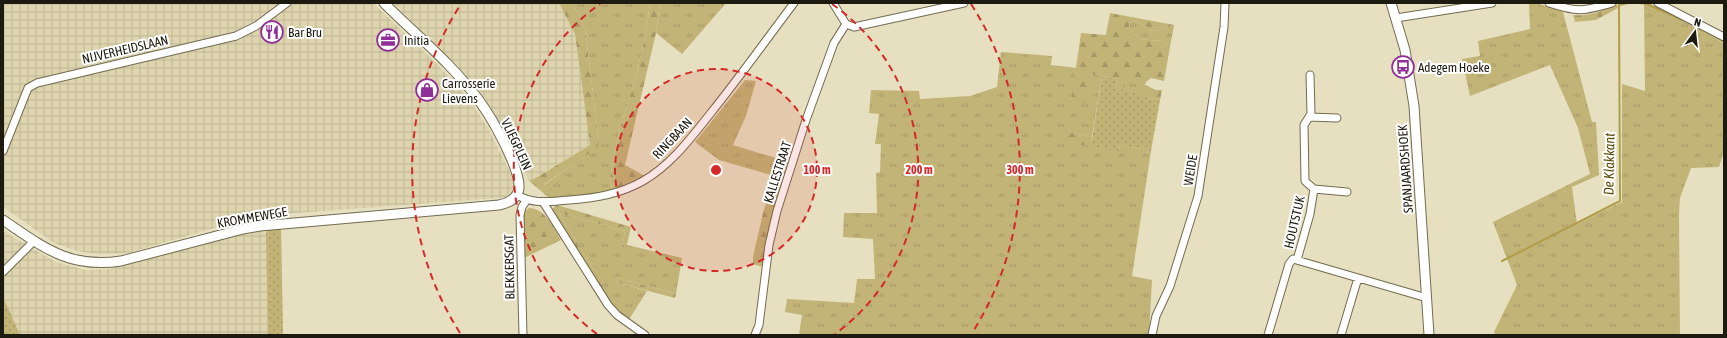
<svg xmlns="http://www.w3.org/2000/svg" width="1727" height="338" font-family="'Asap Condensed',sans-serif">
  <defs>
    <pattern id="industrial-grid" width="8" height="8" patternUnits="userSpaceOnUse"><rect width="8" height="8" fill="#ded5af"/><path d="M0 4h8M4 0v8" fill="none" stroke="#beb695"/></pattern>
    <pattern id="grass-tufts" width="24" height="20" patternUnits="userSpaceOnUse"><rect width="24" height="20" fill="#c2b376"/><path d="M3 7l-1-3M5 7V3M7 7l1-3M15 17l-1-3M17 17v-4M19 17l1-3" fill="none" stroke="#a69965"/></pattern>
    <pattern id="forest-firs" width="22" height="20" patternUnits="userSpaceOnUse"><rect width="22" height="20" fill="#c2b376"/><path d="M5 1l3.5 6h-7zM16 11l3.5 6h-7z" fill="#a69965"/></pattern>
    <pattern id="garden-dots" width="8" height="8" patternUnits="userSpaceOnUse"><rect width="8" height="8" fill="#c2b376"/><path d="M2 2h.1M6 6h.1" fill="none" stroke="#a69965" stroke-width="1.8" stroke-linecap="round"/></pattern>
  </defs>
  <rect width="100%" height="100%" fill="#e7e0c0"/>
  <path fill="url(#industrial-grid)" d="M3 3H373L437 64 468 98 488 128 512 176 514 182 512 192 506 197 499 198 256 216 128 253 98 254 77 251 54 243 3 207Z
    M393 3H559L575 34 590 145 529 181 511 144 492 110 480 91 436 45Z
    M281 227 283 335H4L3 334V231L56 262 85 270 109 269 228 236Z"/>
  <path fill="url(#grass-tufts)" d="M572 3H650L646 33 635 80 620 128 610 177 612 190 594 195 548 197 529 181 537 177 544 185 596 148 599 142 585 28 578 13Z
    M660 3H726L682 54 656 33Z
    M1529 3H1536L1563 12 1592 122H1596L1599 175 1572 187 1577 224 1622 202V84L1645 91 1644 3H1648L1706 32 1724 44V152L1719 167 1691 168 1680 198 1679 214 1680 335H1495L1494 332 1517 285 1493 222 1590 174 1578 128 1550 65 1470 96 1462 59 1480 56 1478 41 1530 29Z
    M1132 21 1138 22 1152 31 1160 30 1174 25 1170 47 1162 41 1138 39 1130 29 1129 23Z
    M1001 52 1052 56 1051 65 1077 68 1071 101 1090 74 1102 76 1092 137 1067 132 1119 151 1120 145 1151 151 1132 276 1152 280 1149 335H799L802 315 785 312 787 299 854 303 857 279H875L873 239 843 237 844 213H877L876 173 880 172 881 144H875L879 114 869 113 871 90 919 91 920 99 970 96 997 87Z
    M1126 76 1139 79V93L1125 91Z
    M745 80 756 81 746 116 733 145 789 162 785 179 719 160 695 142Z
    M559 213 625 231 622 248 627 245 682 258 676 294 615 277V282L647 291 628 321 610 304 599 287 598 271 593 269Z"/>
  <path fill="url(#forest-firs)" d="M559 3H572L578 13 585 28 599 142 597 148 543 185 537 177 590 145 575 34Z
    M650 3H660L656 33 625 165 645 176 612 190 610 177 620 128 635 80 646 33Z
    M1617 4 1618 8 1596 20 1575 22 1573 15C1589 17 1603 10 1617 4Z
    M1110 13 1174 25 1160 30 1152 31 1138 22 1132 21 1129 23 1130 29 1138 39 1162 41 1170 47 1164 81 1151 78 1146 82 1145 85 1156 90H1162L1160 100 1149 98 1139 93V79L1126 77 1125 91 1116 89 1118 79 1090 74 1084 103 1071 101 1081 33 1106 35Z
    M1067 132 1092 137 1091 146 1065 142Z
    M775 176 785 179 773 215 763 267 753 264V257L763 213Z
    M557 205 631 227 626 249 622 248 625 231 559 213 593 269 598 271 602 286 599 287 553 214V208Z
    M529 208C545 208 554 228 561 240L524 258 522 213Z
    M615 277 676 294 675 298 615 282Z"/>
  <path fill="url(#garden-dots)" d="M1102 76 1118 79 1116 89 1139 93 1149 98 1160 100 1151 151 1120 145 1119 151 1091 146Z
    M281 227 283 335H268L266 234 268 229Z
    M3 297 20 335H4L3 334Z"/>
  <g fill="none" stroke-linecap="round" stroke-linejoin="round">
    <path stroke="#b19d49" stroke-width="2" d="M1640 3 1647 4 1683 20
      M1709 33 1724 42
      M1502 261 1620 201 1619 5 1628 3"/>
    <g stroke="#726b4f" stroke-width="9">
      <path id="minor" d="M833 3 846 24 854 27 964 3
        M1549 3C1579 13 1583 11 1612 3
        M1658 3 1724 37
        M1396 18 1492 3
        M1309 117 1337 118
        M3 151 28 88 37 83 236 36 256 26 287 3
        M1314 189 1347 192
        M517 195C534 205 552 201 570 200 596 198 620 194 643 181 671 165 690 139 710 114 739 78 766 40 794 3
        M543 202 608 305 617 315 645 335
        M1297 260 1310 214 1314 189 1305 181 1304 125 1311 114 1310 75
        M3 272 34 241
        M523 335 520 215 522 207 526 201
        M755 335 759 325 769 245 777 211 806 120 834 43 846 24
        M1152 335 1156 316 1170 286 1198 196 1224 27 1225 3
        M1268 335 1289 264 1293 259 1427 298
        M1341 335 1358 278"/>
    </g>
    <g stroke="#726b4f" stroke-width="11">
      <path id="tertiary" d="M1391 3 1405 50 1414 106 1429 335
        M3 220C43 247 69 269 121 261L243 229 260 226 499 205C527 199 520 180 512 160 503 139 492 118 478 99 451 63 415 34 384 3"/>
    </g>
    <use href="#minor" stroke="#fff" stroke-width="7"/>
    <use href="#tertiary" stroke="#fff" stroke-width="9"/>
  </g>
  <circle cx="716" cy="170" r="101" fill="#d62828" fill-opacity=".12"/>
  <g fill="none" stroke="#d62828" stroke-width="2" stroke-dasharray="7 5">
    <circle cx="716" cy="170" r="101"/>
    <path d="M597 334A203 203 0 0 1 600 4M832 4A203 203 0 0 1 835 334"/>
    <path d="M460 333A304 304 0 0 1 461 4M971 4A304 304 0 0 1 972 333"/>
  </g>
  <defs>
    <g id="restaurant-ring" transform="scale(1.15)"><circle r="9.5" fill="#fff" stroke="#902f98" stroke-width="1.5"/><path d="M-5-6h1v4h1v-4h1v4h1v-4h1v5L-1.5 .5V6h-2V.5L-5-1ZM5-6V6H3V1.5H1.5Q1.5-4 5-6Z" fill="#902f98"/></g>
    <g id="office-ring" transform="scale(1.15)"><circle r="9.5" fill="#fff" stroke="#902f98" stroke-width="1.5"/><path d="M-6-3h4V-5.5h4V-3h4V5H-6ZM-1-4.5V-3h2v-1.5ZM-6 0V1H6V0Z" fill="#902f98"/></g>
    <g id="bus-ring" transform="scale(1.15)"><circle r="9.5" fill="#fff" stroke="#902f98" stroke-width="1.5"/><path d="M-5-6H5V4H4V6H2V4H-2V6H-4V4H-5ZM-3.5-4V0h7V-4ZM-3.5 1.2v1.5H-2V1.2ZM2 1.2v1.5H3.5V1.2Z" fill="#902f98"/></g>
    <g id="shop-ring" transform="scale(1.15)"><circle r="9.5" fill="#fff" stroke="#902f98" stroke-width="1.5"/><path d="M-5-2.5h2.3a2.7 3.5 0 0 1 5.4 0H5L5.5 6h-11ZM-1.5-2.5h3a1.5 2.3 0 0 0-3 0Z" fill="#902f98"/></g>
  </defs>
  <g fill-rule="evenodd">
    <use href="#restaurant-ring" x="272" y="32"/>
    <use href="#office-ring" x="388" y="40"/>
    <use href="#bus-ring" x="1403" y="67"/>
    <use href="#shop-ring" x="427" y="90"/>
  </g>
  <g text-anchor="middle" stroke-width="4" stroke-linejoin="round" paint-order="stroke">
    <g font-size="13" fill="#1d1b0f" stroke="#fff" text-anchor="start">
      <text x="288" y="37">Bar Bru</text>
      <text x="404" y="45">Initia</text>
      <text x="1418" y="72">Adegem Hoeke</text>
      <text x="442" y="88">Carrosserie<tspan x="442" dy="15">Lievens</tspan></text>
    </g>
    <g font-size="13" fill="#1d1b0f" stroke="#fff">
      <text transform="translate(125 49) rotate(-13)" y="5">NIJVERHEIDSLAAN</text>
      <text transform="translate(672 138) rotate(-47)" y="5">RINGBAAN</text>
      <text transform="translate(517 144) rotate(65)" y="5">VLIEGPLEIN</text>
      <text transform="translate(1405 169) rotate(-94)" y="5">SPANJAARDSHOEK</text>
      <text transform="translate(1190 170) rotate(-81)" y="5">WEIDE</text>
      <text transform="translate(777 172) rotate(-72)" y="5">KALLESTRAAT</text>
      <text transform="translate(252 217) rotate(-10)" y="5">KROMMEWEGE</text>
      <text transform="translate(1294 222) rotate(-77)" y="5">HOUTSTUK</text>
      <text transform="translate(509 267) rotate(-91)" y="5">BLEKKERSGAT</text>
    </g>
    <g font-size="14" font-style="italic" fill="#584a04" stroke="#fff">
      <text transform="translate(1609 164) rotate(-89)" y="5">De Klakkant</text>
    </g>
  </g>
  <circle cx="716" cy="170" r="6" fill="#d62828" stroke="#fff" stroke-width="2"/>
  <g font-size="12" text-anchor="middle" font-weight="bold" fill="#d62828" stroke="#fff" stroke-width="4" stroke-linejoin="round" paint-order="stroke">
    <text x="817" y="174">100 m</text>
    <text x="919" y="174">200 m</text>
    <text x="1020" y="174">300 m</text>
  </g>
  <rect width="1727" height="338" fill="none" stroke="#1d1b0f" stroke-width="8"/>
  <g transform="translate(1695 32) rotate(15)" stroke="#ffffff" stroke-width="3" paint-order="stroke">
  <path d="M0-3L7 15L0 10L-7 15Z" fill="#1d1b0f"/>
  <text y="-6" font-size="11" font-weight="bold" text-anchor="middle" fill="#1d1b0f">N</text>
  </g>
</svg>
